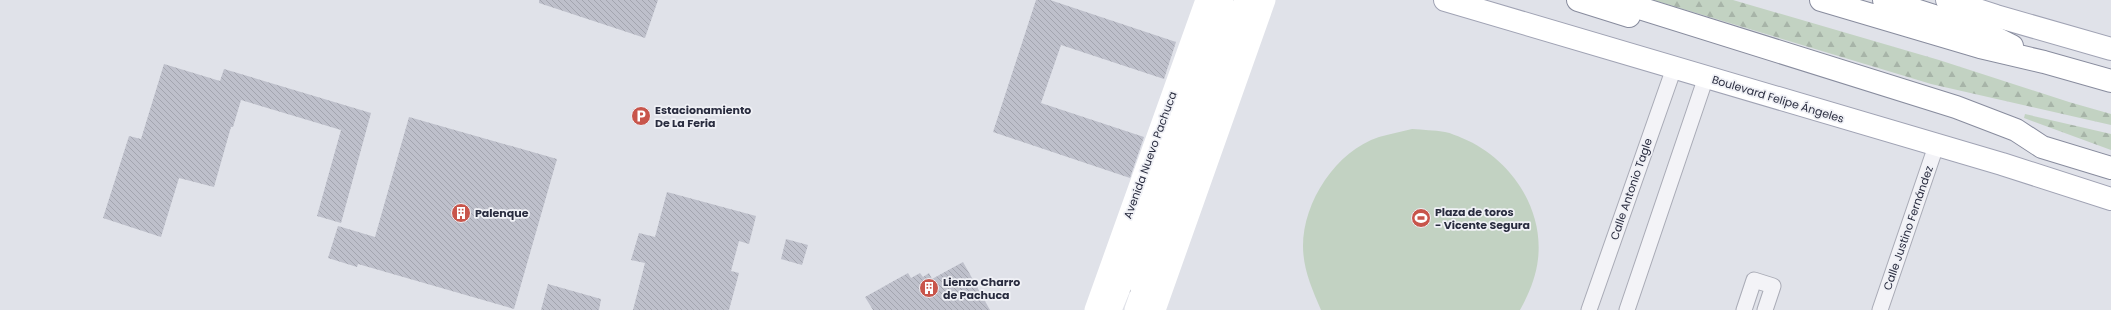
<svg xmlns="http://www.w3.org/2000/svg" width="2111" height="310" font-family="Poppins,sans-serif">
  <defs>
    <pattern id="forest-firs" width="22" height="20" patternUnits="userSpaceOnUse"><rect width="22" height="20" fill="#c2d2c2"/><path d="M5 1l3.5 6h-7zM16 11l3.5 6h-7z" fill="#a7b4a8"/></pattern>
    <pattern id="building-back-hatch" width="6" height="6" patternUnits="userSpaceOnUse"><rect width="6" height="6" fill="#bec0cb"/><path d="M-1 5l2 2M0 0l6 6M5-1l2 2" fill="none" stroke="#a3a5af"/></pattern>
  </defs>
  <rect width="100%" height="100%" fill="#e0e2e9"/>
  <path fill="#c2d2c2" d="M1412 129C1423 130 1434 130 1445 132 1451 133 1457 136 1462 138 1509 157 1544 207 1538 259 1536 277 1529 294 1520 310H1321C1312 289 1303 269 1303 246 1303 202 1336 151 1379 137 1389 134 1401 132 1412 129Z"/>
  <path fill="url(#forest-firs)" d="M1653 0H1733L1939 60 2069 102 2111 114V125L1931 84Z
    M2025 114 2111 134V150L2024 118Z"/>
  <path fill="url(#building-back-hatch)" d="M539 0H658L645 38 539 3Z
    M1036 0H1050L1176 42 1164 79 1061 45 1041 103 1144 137 1130 178 993 132Z
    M164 64 220 81 224 69 371 113 341 223 317 216 341 130 241 100 233 127H231L214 187 179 178 161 237 103 218 129 136 141 139Z
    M409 117 557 159 514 309 358 264 357 267 328 258 338 226 375 237Z
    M667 192 756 216 749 244 739 241 731 271 739 273 729 310H633L645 263 631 260 639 233 655 237Z
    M786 239 808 245 802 265 781 259Z
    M963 262 990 310H873L865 297 908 273 911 278 920 273 923 277 929 273 932 279Z
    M548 284 601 299 599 310H541Z"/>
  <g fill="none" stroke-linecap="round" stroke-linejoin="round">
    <g stroke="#a9abb6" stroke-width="17">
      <path id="minor" d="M1589 310 1674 68
        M1627 310 1706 77
        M1744 310 1754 280 1773 286 1765 310
        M1880 310 1936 146"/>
    </g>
    <g stroke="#a0a3b4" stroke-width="24">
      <path id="primary" d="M1445 0 2002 164 2111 199
        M1947 0 1996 16 2111 49"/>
    </g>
    <g stroke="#888c9e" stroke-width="24">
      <path id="trunk" d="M1578 0 1629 16
        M1614 0 1956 107 2016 130 2042 147 2111 168
        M1821 0 1980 47 2044 62 2111 81
        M1884 0 1984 32 2012 46
        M1122 283 1222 0
        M1142 290 1245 0"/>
    </g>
    <use href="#minor" stroke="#f3f3f7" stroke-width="15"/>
    <path stroke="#fff" stroke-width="21" d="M1095 310 1206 0
      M1111 310 1122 283
      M1135 310 1142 290
      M1155 310 1265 0"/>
    <use href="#primary" stroke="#fff" stroke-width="22"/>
    <use href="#trunk" stroke="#fff" stroke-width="22"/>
  </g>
  <defs>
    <g id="parking-disc" transform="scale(1)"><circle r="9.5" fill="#c8554b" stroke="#f0f1f6"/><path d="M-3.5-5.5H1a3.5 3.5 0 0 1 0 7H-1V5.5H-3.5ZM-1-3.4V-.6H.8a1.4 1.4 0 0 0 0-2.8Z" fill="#fff"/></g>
    <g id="building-disc" transform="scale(1)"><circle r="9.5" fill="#c8554b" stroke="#f0f1f6"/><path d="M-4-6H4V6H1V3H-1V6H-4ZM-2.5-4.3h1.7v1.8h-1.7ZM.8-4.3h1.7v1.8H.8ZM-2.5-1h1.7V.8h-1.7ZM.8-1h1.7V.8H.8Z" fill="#fff"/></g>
    <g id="stadium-disc" transform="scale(1)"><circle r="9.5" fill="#c8554b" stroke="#f0f1f6"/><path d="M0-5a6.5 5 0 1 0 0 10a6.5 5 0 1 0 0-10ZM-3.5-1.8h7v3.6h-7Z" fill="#fff"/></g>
  </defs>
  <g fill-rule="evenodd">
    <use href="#parking-disc" x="641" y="116"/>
    <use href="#building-disc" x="461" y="213"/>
    <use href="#stadium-disc" x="1421" y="218"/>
    <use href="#building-disc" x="929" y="288"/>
  </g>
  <g text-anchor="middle" stroke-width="3.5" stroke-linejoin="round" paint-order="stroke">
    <g font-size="11" fill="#292c3f" stroke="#f0f1f6">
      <text transform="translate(1778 99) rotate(17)" y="4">Boulevard Felipe Ángeles</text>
      <text transform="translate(1150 155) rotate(-70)" y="4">Avenida Nuevo Pachuca</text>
      <text transform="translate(1631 189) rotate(-71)" y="4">Calle Antonio Tagle</text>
      <text transform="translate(1908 228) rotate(-71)" y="4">Calle Justino Fernández</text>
    </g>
    <g font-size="11" font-weight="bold" fill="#292c3f" stroke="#f0f1f6" text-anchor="start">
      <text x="655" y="114">Estacionamiento<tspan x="655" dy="13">De La Feria</tspan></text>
      <text x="1435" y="216">Plaza de toros<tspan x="1435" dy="13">- Vicente Segura</tspan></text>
      <text x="475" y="217">Palenque</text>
      <text x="943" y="286">Lienzo Charro<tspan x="943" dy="13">de Pachuca</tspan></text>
    </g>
  </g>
</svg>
